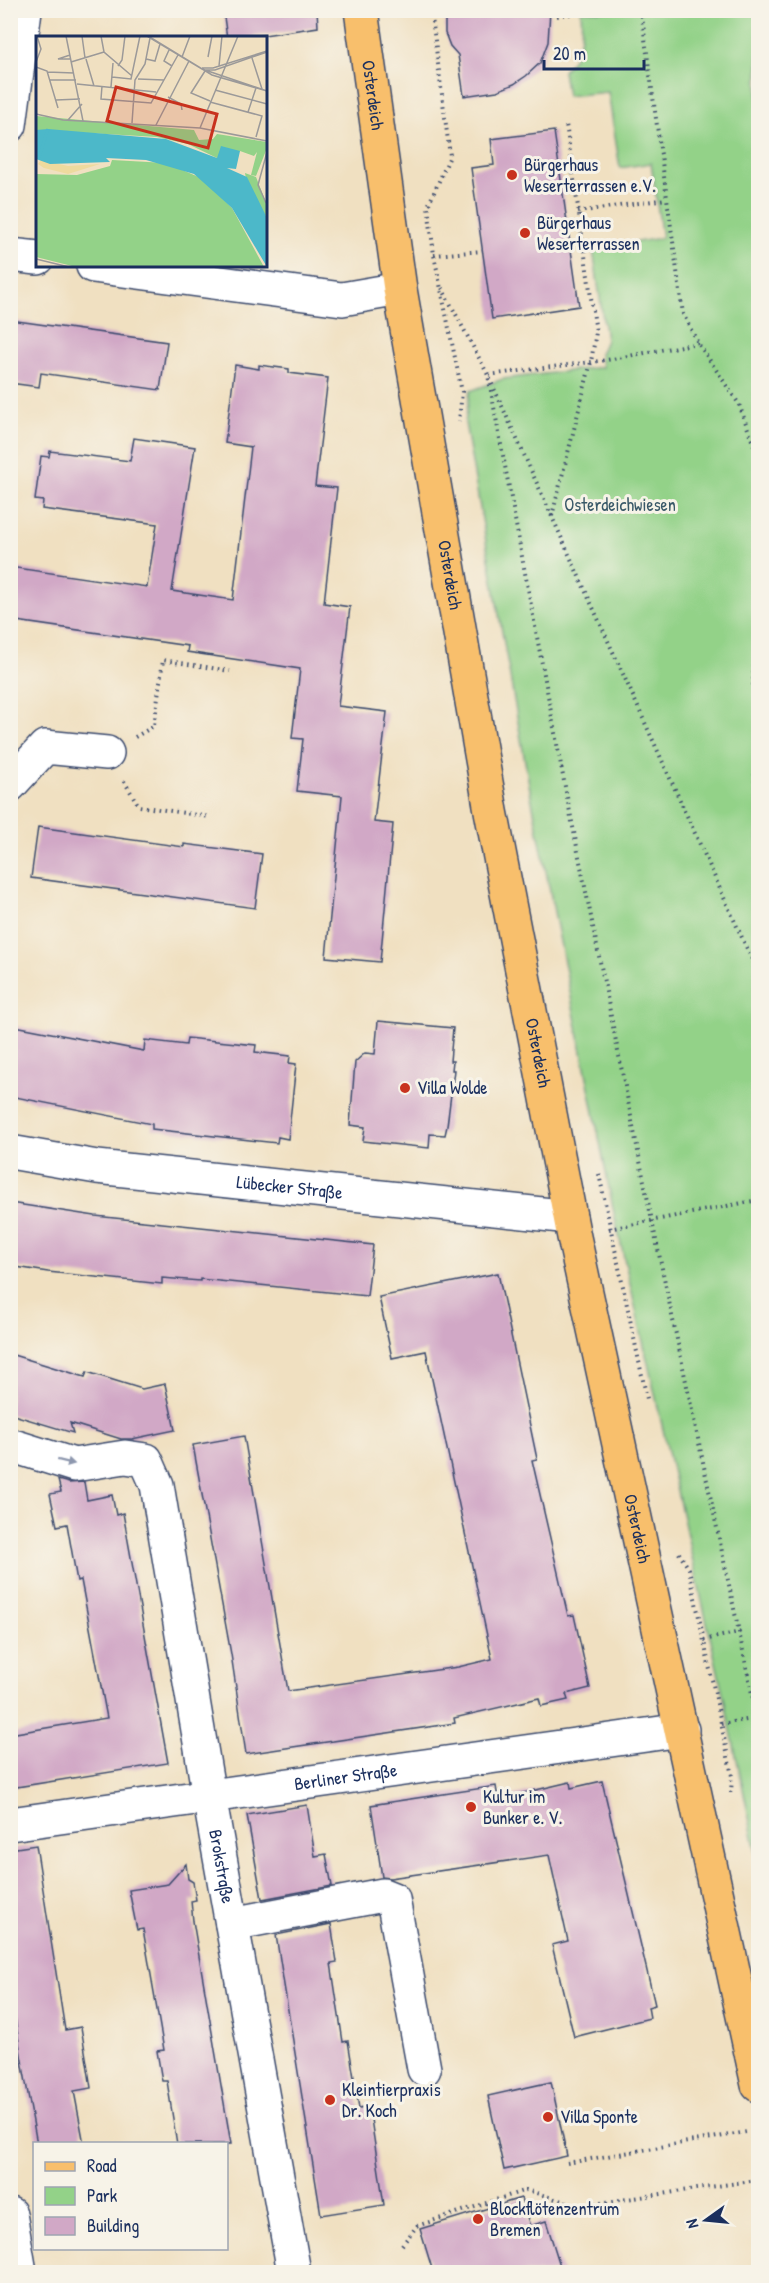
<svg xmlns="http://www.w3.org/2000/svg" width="769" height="2283" font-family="'Patrick Hand',sans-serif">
  <rect width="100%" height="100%" fill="#f7f3e8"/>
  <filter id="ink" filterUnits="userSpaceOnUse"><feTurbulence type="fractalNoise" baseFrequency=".0167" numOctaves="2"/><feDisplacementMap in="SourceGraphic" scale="12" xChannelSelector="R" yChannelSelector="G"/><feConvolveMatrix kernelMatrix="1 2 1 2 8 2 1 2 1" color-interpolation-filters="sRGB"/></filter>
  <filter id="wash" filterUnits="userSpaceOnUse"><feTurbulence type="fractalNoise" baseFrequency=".008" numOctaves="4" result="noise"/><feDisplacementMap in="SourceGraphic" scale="24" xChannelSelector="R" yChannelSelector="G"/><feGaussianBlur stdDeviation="1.35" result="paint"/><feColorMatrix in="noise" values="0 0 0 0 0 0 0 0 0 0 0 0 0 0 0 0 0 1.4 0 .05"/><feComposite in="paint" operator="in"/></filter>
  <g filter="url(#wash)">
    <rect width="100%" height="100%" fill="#f0e0c1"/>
    <path fill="#93d288" stroke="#578073" stroke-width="1.5" d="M581 11H758V1861L726 1707 615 1218 532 801 465 423 470 391 503 379 602 367 600 354 606 340 593 249 662 238 651 163 620 168 608 92 567 96 563 71C581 53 583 36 581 11Z"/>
    <g id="blocks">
      <path fill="#d1a8c6" d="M223 10H317L318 27 243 38H227Z
        M449 10H550L548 42 540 63 526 76 514 84 497 91 464 96 458 55 450 46 445 33V21Z
        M554 131 579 306 492 319 471 168 494 165 491 139Z
        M10 320 167 342 160 390 41 373 39 387 10 383Z
        M235 365 259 369V365L289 369V373L328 378 315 486 337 488 324 603 350 607 338 706 387 712 374 822 393 824 380 962 326 957 342 796 297 791 303 739 292 738 300 669 187 652 188 646 10 620V567L147 587 157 524 42 509 43 501 35 500 41 456 49 457 50 451 130 461 134 438 195 447 172 591 233 600 251 447 225 443Z
        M38 827 184 847V844L262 854 255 908 31 878Z
        M378 1021 453 1028 450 1061H453L452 1070H454L447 1126 445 1135 430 1134 429 1148 363 1141 365 1127 350 1125 355 1062 365 1053 375 1054Z
        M10 1025 144 1051 145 1040 186 1045 187 1038 256 1045 255 1052 290 1056 289 1063 296 1064 288 1139 278 1137 277 1143 152 1129V1124L10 1096Z
        M10 1203 95 1216 373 1245 367 1296 200 1279V1281L162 1278V1284L48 1272 10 1266Z
        M498 1273 537 1459 532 1460 568 1616 574 1615 590 1688 566 1694 568 1700 541 1706 539 1698 454 1718 455 1723 246 1754 231 1654 193 1445 244 1436 288 1691 458 1667 492 1659 426 1351 392 1358 379 1297Z
        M10 1354 85 1377 87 1372 142 1389 165 1384 175 1430 132 1439H121L70 1423 73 1433 10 1414Z
        M58 1480 69 1483 84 1482 87 1500 112 1495 116 1515 123 1513 168 1763 10 1788V1734L107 1718 81 1580 77 1581 67 1524 57 1526 50 1494 61 1492Z
        M602 1781 655 2005 648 2007 650 2018 574 2037 552 1945 568 1941 549 1855 390 1878 382 1877 371 1805 496 1786 498 1799 570 1782 571 1788Z
        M307 1805 315 1856 326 1854 332 1886 262 1899 247 1815Z
        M36 1845 65 2030 81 2027 88 2069 91 2088 74 2091 84 2144H37L21 2055 10 1986V1849Z
        M186 1864 188 1879 193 1882 196 1900 191 1901 193 1921 231 2144H177L167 2081H162L157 2051 164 2050 143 1929 137 1930 129 1890 168 1884Z
        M331 1924 337 1962 331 1963 343 2042 348 2041 359 2108 369 2106 384 2205 321 2215 276 1935Z
        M551 2082 567 2156 504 2170 488 2096Z
        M521 2198 530 2226 546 2221 562 2272H433L420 2229Z"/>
    </g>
  </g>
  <g filter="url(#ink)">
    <use href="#blocks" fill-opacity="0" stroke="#3b4a6d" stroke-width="1.5"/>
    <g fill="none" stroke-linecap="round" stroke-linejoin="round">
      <g stroke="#3b4a6d" stroke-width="36">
        <g id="minor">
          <path d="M10 125 25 10"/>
          <path d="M10 255 38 258"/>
          <path d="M93 266 342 299 400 289"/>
          <path d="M10 785 45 747 107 753"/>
          <path id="s1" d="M10 1152 97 1167 570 1217"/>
          <path id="s2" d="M10 1445 74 1465 125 1457 146 1460 157 1485 209 1796 294 2272"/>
          <path id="s3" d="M10 1824 682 1730"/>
          <path d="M232 1924 383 1895 393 1899 424 2069"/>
          <path d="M10 2214 20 2272"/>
        </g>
      </g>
      <g stroke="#3b4a6d" stroke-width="36">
        <g id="major">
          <path id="s4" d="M361 10 400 289 491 811 574 1237 758 2085"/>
        </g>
      </g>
      <path stroke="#3b4a6d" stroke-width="4" stroke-dasharray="1.5 4.5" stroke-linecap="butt" d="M431 10 450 156 428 206 434 255 462 392 459 421
        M641 10 683 314 698 343 739 404 758 457
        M557 16 596 10
        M578 212 666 199
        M434 255 483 251
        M442 288 488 375 758 973
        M698 343 607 360 488 375 566 792 652 1221 758 1722
        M552 516 591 362 596 332 566 124
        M758 558 753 686 758 947
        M135 737 154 726 163 660 230 671
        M124 781 139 806 210 817
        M599 1174 647 1399
        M609 1229 758 1200
        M679 1553 689 1569 732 1776 731 1793
        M704 1640 740 1632
        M721 1724 758 1718
        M567 2163 758 2130
        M402 2245 417 2226 526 2190 579 2206 758 2180"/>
      <use href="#minor" stroke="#fff" stroke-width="33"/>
      <use href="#major" stroke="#f8bf6c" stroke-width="33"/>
    </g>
    <defs><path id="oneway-solid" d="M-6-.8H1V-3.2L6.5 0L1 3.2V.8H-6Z" transform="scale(1.5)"/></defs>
    <use fill="#8d97ae" href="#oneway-solid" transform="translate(66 1462) rotate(14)"/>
  </g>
  <g fill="#c8321e" stroke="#f7f3e8" stroke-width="2">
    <circle cx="512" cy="175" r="6"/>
    <circle cx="525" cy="233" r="6"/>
    <circle cx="405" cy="1088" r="6"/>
    <circle cx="471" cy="1807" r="6"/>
    <circle cx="330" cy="2100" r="6"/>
    <circle cx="548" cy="2117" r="6"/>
    <circle cx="478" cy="2219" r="6"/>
  </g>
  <g text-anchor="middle" stroke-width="6" stroke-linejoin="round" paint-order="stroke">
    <g font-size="18" fill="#1b2f5e" stroke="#f7f3e8">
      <text dy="6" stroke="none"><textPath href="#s4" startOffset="86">Osterdeich</textPath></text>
      <text dy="6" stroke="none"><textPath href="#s4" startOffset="572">Osterdeich</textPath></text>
      <text dy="6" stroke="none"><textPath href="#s4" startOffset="1058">Osterdeich</textPath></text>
      <text dy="6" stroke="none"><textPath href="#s1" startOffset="282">Lübecker Straße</textPath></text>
      <text dy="6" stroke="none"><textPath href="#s4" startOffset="1544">Osterdeich</textPath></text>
      <text dy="6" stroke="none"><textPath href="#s3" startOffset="339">Berliner Straße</textPath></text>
      <text dy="6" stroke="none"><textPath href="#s2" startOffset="554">Brokstraße</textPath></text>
    </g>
    <g font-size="18" fill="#1b2f5e" stroke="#f7f3e8" text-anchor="start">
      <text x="524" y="171">Bürgerhaus<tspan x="524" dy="21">Weserterrassen e.V.</tspan></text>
      <text x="537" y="229">Bürgerhaus<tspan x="537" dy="21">Weserterrassen</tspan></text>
      <text x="417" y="1094">Villa Wolde</text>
      <text x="483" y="1803">Kultur im<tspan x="483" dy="21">Bunker e. V.</tspan></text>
      <text x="342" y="2096">Kleintierpraxis<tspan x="342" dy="21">Dr. Koch</tspan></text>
      <text x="560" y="2123">Villa Sponte</text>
      <text x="490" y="2215">Blockflötenzentrum<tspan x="490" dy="21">Bremen</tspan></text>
    </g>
    <g font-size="18" fill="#395868" stroke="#f7f3e8">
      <text x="620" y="511">Osterdeichwiesen</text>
    </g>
  </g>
  <g transform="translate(36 36)">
    <rect width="231" height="231" fill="#f0e0c1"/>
    <path d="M0 80 158 94 163 104 177 103 181 98 231 106V112L220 140 215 139 221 116 218 120 204 115 181 122 152 108 121 101 0 94ZM76 124 130 127 165 142 196 172 228 231H40L0 221V138L41 139 74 130ZM209 137 220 141 231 169V182L211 149Z" fill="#93d288"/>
    <path d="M5 124 32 130 64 128 32 138 8 132 2 128Z" fill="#eeda9e"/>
    <path d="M12 93 130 103 181 122 185 110 204 115 200 133 191 132 211 141 231 182V231L196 172 158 138 110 124 70 122 74 126 14 128 0 123V94Z" fill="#4cb8c9"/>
    <path fill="none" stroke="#4cb8c9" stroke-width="3" d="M3 121 12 93"/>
    <path fill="none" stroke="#9b9999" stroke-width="1.5" d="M30 0 47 85M46 0 49 22M65 0 68 16 96 40M111 0 166 33 231 55M112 0 176 39 210 49M133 14 128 25 136 30M34 19 22 23H35M146 21 154 0M172 21 176 0M216 22 226 53M50 23 58 50M110 23 119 25 124 8M0 26 5 13 1 0M35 26 68 16M82 30 86 24 89 0M183 30 186 0M0 31 11 35 22 72M166 32H177L231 15M168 34H179L231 16M169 35 155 57 174 65M11 36 38 37M76 41 95 43 104 0M102 43 128 44M14 44H40M41 48 120 56M210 49 231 55M66 50 65 63 115 67 142 19M75 51 77 27M179 54 231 68M132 61 145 68 146 74M20 64 44 63M174 66 226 80 220 101M212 76 220 52M0 78 27 84 164 92 231 105M32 84 46 68M96 87 99 44 109 28 114 2M120 89 153 25M164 92 202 0M230 167 222 149 231 116M0 223 33 231"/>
    <path fill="#c8321e" fill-opacity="0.15" stroke="#c8321e" stroke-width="3" d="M80 51 181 78 172 112 71 85Z"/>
    <rect width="231" height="231" fill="none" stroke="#1b2f5e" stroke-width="3"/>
  </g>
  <rect width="769" height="2283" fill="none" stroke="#f7f3e8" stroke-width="36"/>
  <rect x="33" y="2142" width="195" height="108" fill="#f7f3e8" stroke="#9fa5b1" stroke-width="1.5"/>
  <rect x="45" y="2162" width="30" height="9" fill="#f8bf6c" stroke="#9fa5b1" stroke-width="1.5"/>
  <text x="87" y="2172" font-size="18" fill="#1b2f5e">Road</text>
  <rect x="45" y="2187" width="30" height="18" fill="#93d288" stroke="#9fa5b1" stroke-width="1.5"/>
  <text x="87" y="2202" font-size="18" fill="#1b2f5e">Park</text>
  <rect x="45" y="2217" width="30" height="18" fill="#d1a8c6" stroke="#9fa5b1" stroke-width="1.5"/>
  <text x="87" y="2232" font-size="18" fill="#1b2f5e">Building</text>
  <g transform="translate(706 2220) rotate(255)" stroke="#f7f3e8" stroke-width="4.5" paint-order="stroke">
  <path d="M0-4.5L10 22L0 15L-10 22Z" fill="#1b2f5e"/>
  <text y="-9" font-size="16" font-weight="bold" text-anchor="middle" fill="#1b2f5e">N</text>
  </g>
  <path d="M544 60v9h100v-9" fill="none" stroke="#1b2f5e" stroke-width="3"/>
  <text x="553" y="60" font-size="18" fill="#1b2f5e" stroke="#f7f3e8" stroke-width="4.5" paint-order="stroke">20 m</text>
</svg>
